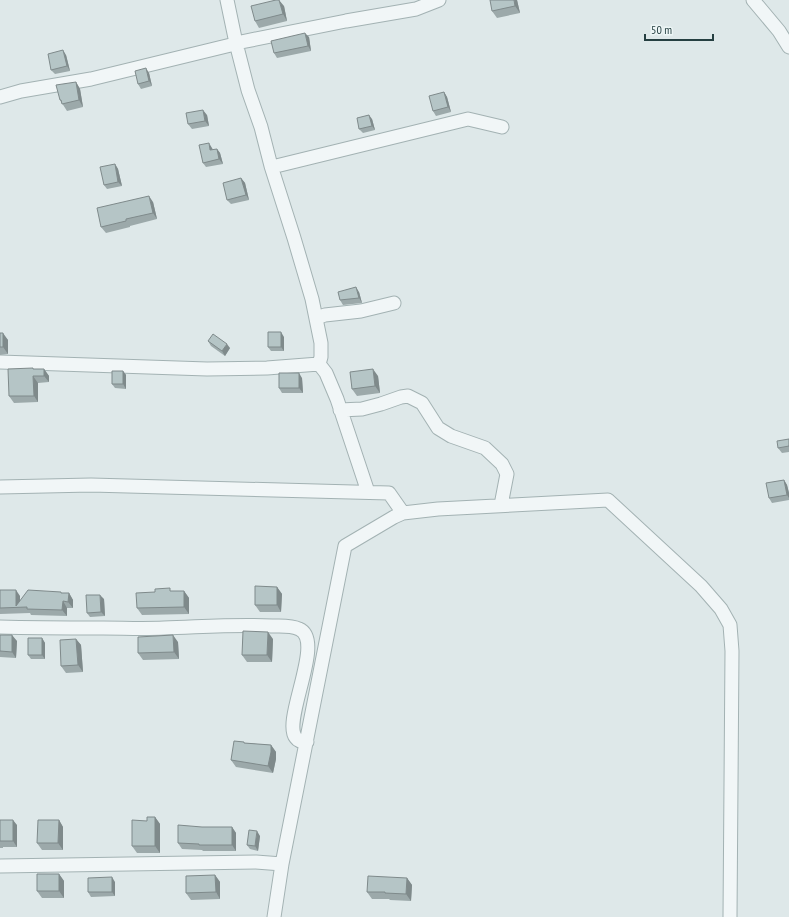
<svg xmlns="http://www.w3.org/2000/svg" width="789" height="917" font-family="'PT Sans Narrow',sans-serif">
  <rect width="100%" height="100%" fill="#dee8e9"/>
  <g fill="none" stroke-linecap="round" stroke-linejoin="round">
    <g stroke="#a3b2b3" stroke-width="15">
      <path id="minor" d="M227 0 236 43 248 90 261 127 271 166 294 238 312 299 321 343V357L319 364 326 373 337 399 368 492
        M753 0 779 31 789 47
        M236 43 346 21 416 9 439 0
        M0 97 21 91 91 79 239 43
        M272 167 468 119 502 127
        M316 318 325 315 361 311 394 303
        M0 362 207 369 267 368 319 364
        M340 410 362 409 381 404 401 397 408 396 422 403 438 428 451 436 485 448 502 464 507 474 501 505
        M0 487 91 485 389 493 403 513
        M0 627C34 628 69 628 103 628 123 628 143 629 164 628 200 627 236 624 272 626 281 626 291 625 299 629 326 640 281 721 296 738 298 741 302 742 307 742
        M0 866 256 862 282 864
        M274 917 282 864 345 546 394 517 403 513 438 509 608 500 701 586 721 609 730 625 732 651 730 917"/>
    </g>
    <use href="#minor" stroke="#f1f6f7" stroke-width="13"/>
  </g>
  <path fill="#9ca9aa" d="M517 0 520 13 497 18 492 11Z
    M284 6 287 21 259 28 255 21Z
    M309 37 311 51 277 58 274 53Z
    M66 55 70 71 55 74 51 70Z
    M149 73 152 86 141 89 138 84Z
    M76 82 80 89 83 107 67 111 60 100Z
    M444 92 447 97 451 112 436 116 433 111Z
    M207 115 209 126 192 129 188 124Z
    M372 119 375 130 363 133 359 129Z
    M212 148 213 150 217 149 220 153 223 164 206 167 203 163Z
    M115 164 118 169 122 186 107 189 104 185Z
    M241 178 245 183 249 200 231 204 227 200Z
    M153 202 157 219 130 226V227L106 233 101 227Z
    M359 292 362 303 343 305 340 300Z
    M0 333 8 340V354L0 355Z
    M284 337V351H271L268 347Z
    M208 341 230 348 225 356 211 346Z
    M33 369H44L49 376V382L38 383V402L14 403 9 396Z
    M123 371 126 375V389L115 388 112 384Z
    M378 376 380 393 357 396 352 389Z
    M302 378 303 393H282L279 388Z
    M789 439V452L782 453 778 448Z
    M784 480 787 485 789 493V500L772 503 769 498Z
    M277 587 282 594 281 612H260L255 605Z
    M0 590 20 596V600L61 592V593H69L73 600V608H67V616L31 615 30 613 0 614Z
    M172 591H184L189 598V614L142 615 137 608 155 592Z
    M104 599 105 616 90 617 87 613Z
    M0 635 17 641 16 658 0 657Z
    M42 638 45 643V659H31L28 655Z
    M76 639 81 645 83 672 66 673 61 666Z
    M273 639 272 662H247L242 655Z
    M178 642 179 659 143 660 138 653Z
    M245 743 271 745 276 752V759L273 773 236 767 231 760Z
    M155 817 160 824V853H137L132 846 147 821Z
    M0 820 17 825V847H3V848H0Z
    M59 820 63 827V850H42L37 843Z
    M202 827H232L236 833V851H203L202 850 182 849 178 843Z
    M260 836 258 851 250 849 247 845Z
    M59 874 64 881V898H42L37 891Z
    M215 875 220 882V899L191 900 186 893Z
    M407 878 412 885 411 901 390 900 389 899H372L367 892Z
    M115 882V896L91 897 88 892Z"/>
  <path fill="#7f8a8b" d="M279 0 284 6 287 21 283 14Z
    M514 0H517L520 13 515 6Z
    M305 33 309 37 311 51 308 46Z
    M63 50 66 55 70 71 67 66Z
    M146 68 149 73 152 86 149 81Z
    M76 82 80 89 83 107 79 100Z
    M444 92 447 97 451 112 448 107Z
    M203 110 207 115 209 126 205 121Z
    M369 115 372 119 375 130 372 126Z
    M209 143 212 148 214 155 210 150Z
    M217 149 220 153 223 164 219 159Z
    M115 164 118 169 122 186 118 182Z
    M241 178 245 183 249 200 246 195Z
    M149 196 153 202 157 219 153 213Z
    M356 287 359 292 362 303 359 298Z
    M281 332 284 337V351L281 347Z
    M3 333 8 340V354L3 347Z
    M227 344 230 348 225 356 222 351Z
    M44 369 49 376V382L44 376Z
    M373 369 378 376 380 393 375 386Z
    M123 371 126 375V389L123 384Z
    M299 373 302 378 303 393 299 388Z
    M33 376 38 383V402L34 396Z
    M784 480 787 485 789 493V498L787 495Z
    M277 587 282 594 281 612 277 605Z
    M16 590 20 596V607L16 606Z
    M184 591 189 598V614L184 607Z
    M69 593 73 600V608L68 602Z
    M100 595 104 599 105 616 101 612Z
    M63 601 67 608V616L62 610Z
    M268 632 273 639 272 662 267 655Z
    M12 635 17 641 16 658 12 652Z
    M173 635 178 642 179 659 174 652Z
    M42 638 45 643V659L42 655Z
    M76 639 81 645 83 672 78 665Z
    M271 745 276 752V759L273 773 268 766Z
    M155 817 160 824V853L155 846Z
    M13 820 17 825V847L13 841Z
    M59 820 63 827V850L58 843Z
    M232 827 236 833V851L232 845Z
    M257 831 260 836 258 851 255 846Z
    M59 874 64 881V898L59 891Z
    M215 875 220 882V899L216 892Z
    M112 877 115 882V896L112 892Z
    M407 878 412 885 411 901 406 894Z"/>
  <path fill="#b5c5c6" stroke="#7f8a8b" d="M276 0H279L283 14 255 21 251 6Z
    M490 0H514L515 6 492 11Z
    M305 33 308 46 274 53 271 41Z
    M63 50 67 66 51 70 48 54Z
    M146 68 149 81 138 84 135 71Z
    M76 82 79 100 62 104 61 100H60L56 85Z
    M444 92 448 107 433 111 429 96Z
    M203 110 205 121 188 124 186 113Z
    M369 115 372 126 359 129 357 118Z
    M209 143 210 150 217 149 219 159 203 163 199 145Z
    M115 164 118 182 104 185 100 167Z
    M241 178 246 195 227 200 223 183Z
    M149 196 153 213 126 219V221L101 227 97 208Z
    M356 287 359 298 340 300 338 292Z
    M268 332H281V347H268Z
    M0 333H3V347H0Z
    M213 334 227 344 222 351 208 341Z
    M33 368V369H44V376H33L34 396H9L8 369Z
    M373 369 375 386 352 389 350 372Z
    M112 371H123V384H112Z
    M279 373H299V388H279Z
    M789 439V446L778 448 777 441Z
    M784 480 787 495 769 498 766 483Z
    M255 586 277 587V605H255Z
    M170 588V591H184V607L137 608 136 593 155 592V589Z
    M0 590H16V606L28 590 61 592V593H69L68 602 63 601 62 610 27 609V607L0 608Z
    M86 595H100L101 612 87 613Z
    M243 631 268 632 267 655H242Z
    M0 635H12V652L0 651Z
    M173 635 174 652 138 653V637Z
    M28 638H42V655H28Z
    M76 639 78 665 61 666 60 640Z
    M234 741 244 742V743L271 745V752L268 766 231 760Z
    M147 817H155V846H132V820L147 821Z
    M0 820H13V841H0Z
    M38 820H59L58 843H37Z
    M178 825 202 827H232V845H199V844L178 843Z
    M249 830 257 831 255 846 247 845Z
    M37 874H59V891H37Z
    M215 875 216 892 186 893V876Z
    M368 876 407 878 406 894 385 893V892H367Z
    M112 877V892H88V878Z"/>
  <path d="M645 34v6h68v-6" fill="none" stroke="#253f41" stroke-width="2"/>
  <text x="651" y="34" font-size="12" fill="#253f41" stroke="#edf6f6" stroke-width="3" paint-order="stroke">50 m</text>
</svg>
